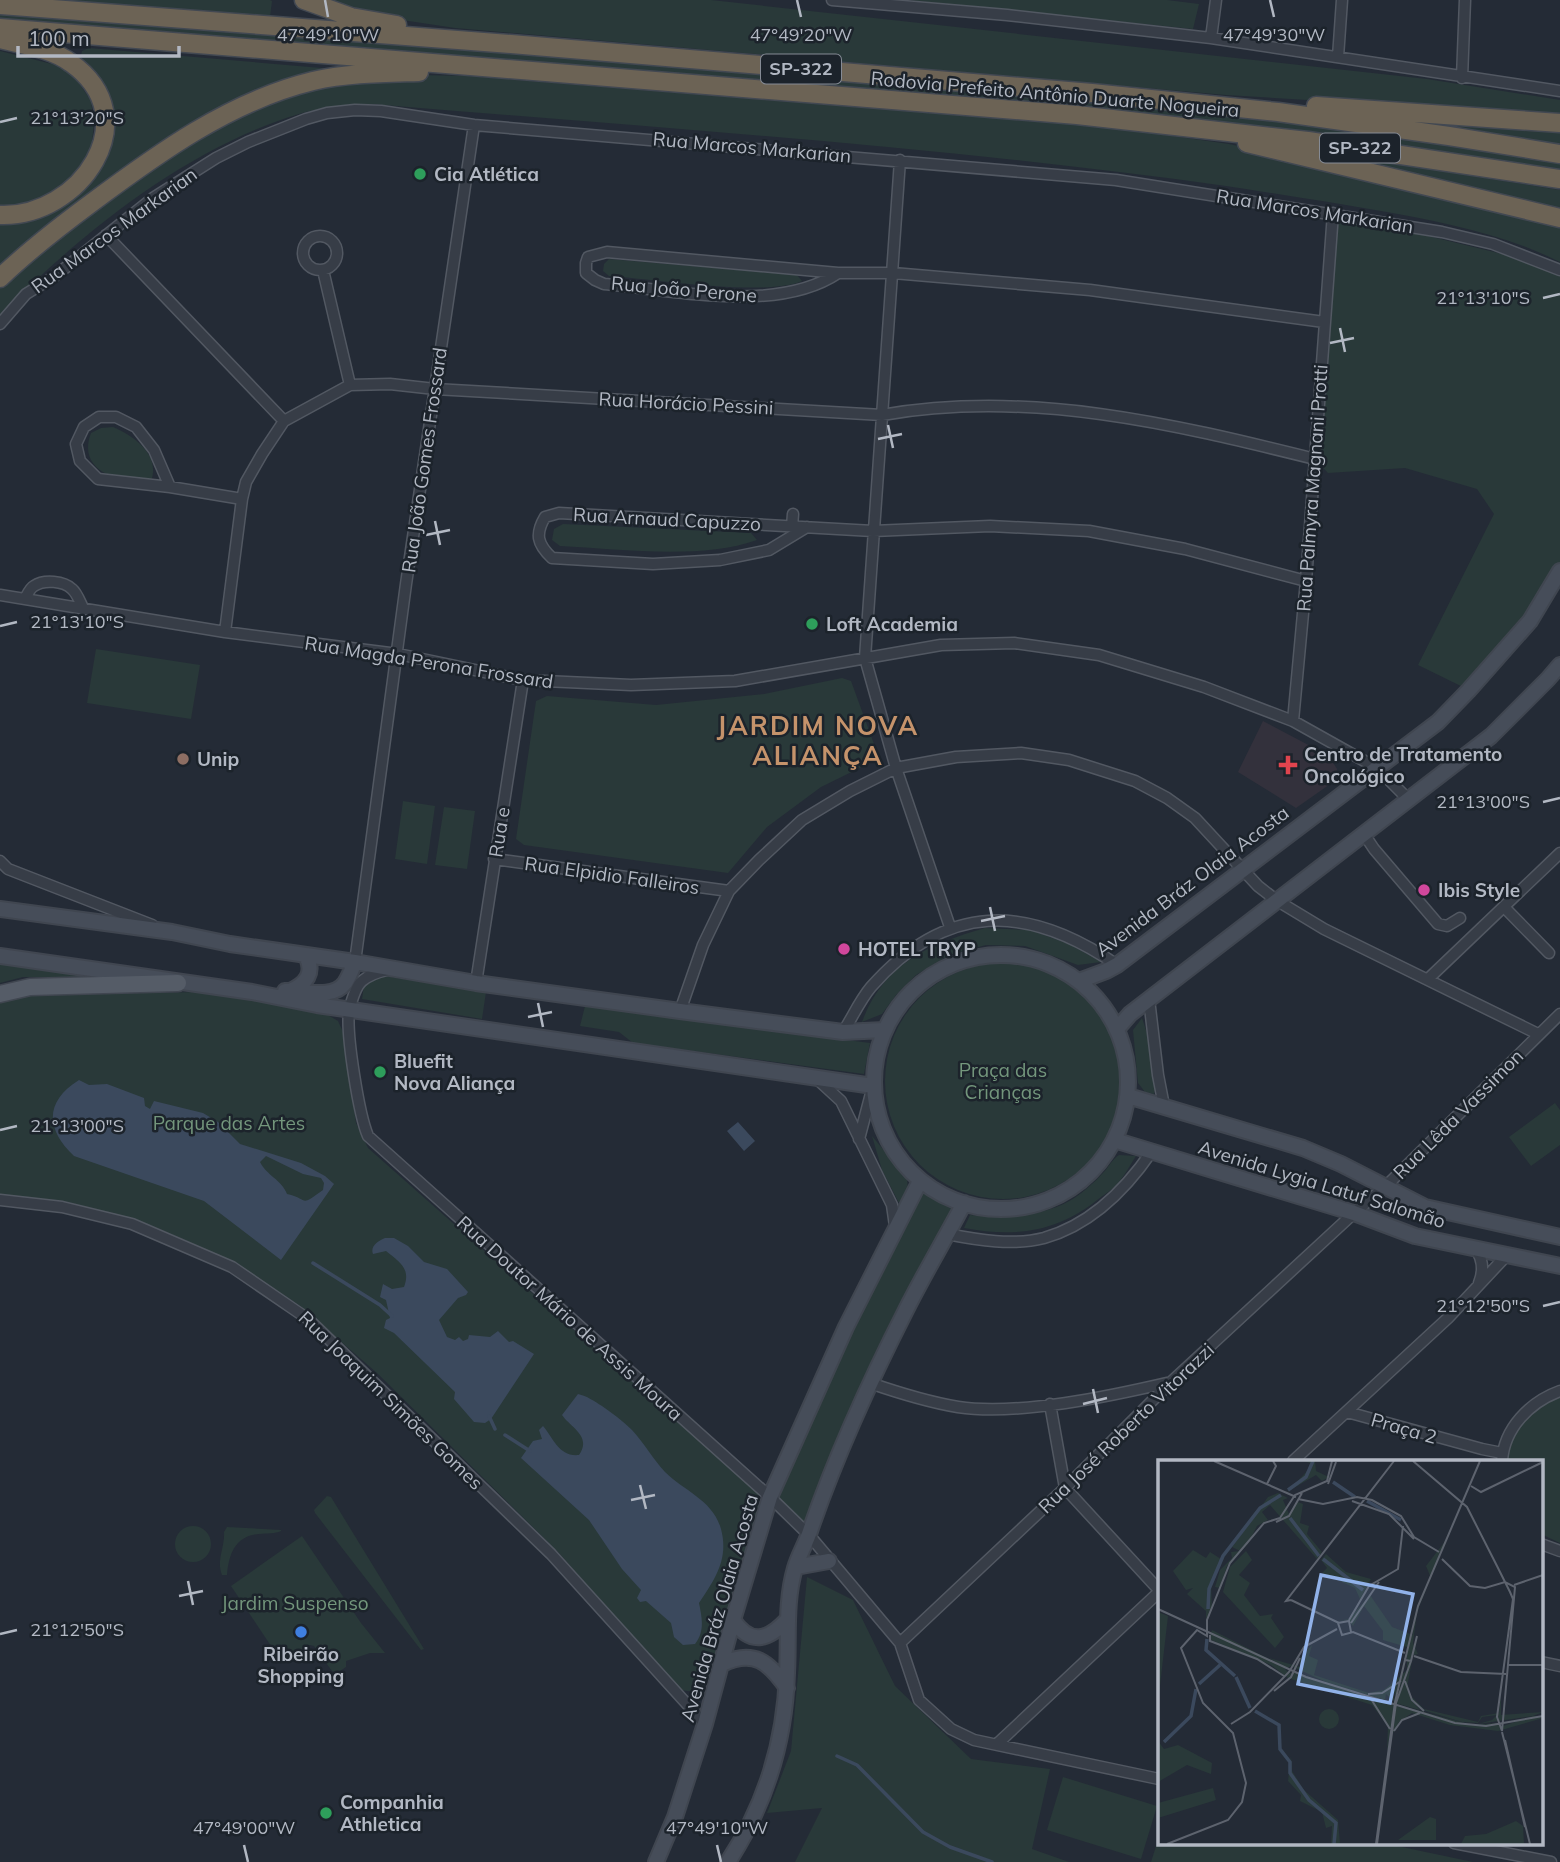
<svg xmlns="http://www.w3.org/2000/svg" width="1560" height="1862" font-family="Mulish,sans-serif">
  <rect width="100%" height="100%" fill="#242b36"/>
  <path fill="#33313c" d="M1263 721 1316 749 1332 761 1337 769 1336 780 1296 808 1238 772Z"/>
  <path fill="#293939" d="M40 0H270L272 1 270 17Z
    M318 0H711L1427 79 1560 100V115L1226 95 455 28 369 15Z
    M908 0H1167L1199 4 1193 29Z
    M0 12 1001 90 1307 123 1560 161V171L1389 144 1072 106 0 19Z
    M89 48 345 70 239 105 0 268V222L29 219 104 157 113 121 107 90 80 59 82 51Z
    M0 51 60 66 77 80 91 101 94 124 91 150 78 170 56 190 33 205 0 206Z
    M419 75 469 76 1117 128 1229 144 1318 163 1560 223V262C1504 234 1442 222 1381 211 1329 202 1278 194 1226 186 943 146 657 128 372 104 348 105 322 107 299 114 188 147 79 234 0 316V283L66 226 229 118 322 85Z
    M1387 116 1560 130V144Z
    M1340 155 1560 190V213L1339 159Z
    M1333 213 1552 266 1560 272V571L1469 690 1418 665 1494 514 1477 489 1405 468 1328 473 1315 459Z
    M609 259 797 275 802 281C767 297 652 279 609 276L603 271 604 264Z
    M113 427C134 436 161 455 151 481 121 484 76 472 91 433L101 428Z
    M563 524 751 533 757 540C701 560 619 549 560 546L552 540 554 529Z
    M96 649 200 665 191 719 87 703Z
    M842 678 851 681 878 755 872 762 821 787 767 827 728 873 524 845 516 839 536 701 547 696 656 705 764 694Z
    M403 801 435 806 427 864 395 859Z
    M444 807 475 811 467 869 435 865Z
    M985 928 1030 930 1069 944 1101 962 1078 965 1025 946 986 945 949 955 916 975 896 995 882 1014 862 1022C883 964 929 944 985 928Z
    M0 962 91 975 92 978 23 977 0 983Z
    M885 1081a118 118 0 1 1 236 0a118 118 0 1 1-236 0Z
    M366 973 486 992 482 1019 362 999Z
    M200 992 323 1012 338 1021 344 1034 356 1123 368 1148 758 1493 760 1504 709 1680C701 1692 690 1694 677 1688L558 1552 377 1373 299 1305 228 1259 150 1225 68 1202 0 1195V1002L25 995Z
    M585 1006 870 1043 864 1074 633 1043 619 1032 580 1026Z
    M1142 1018C1149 1039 1161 1074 1154 1094L1145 1092 1138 1083 1133 1030Z
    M1555 1103 1560 1110V1145L1531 1166 1509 1137Z
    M872 1136 907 1178 908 1192 899 1203 882 1170Z
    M1119 1155 1136 1156C1130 1165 1125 1175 1118 1183 1113 1189 1107 1193 1101 1197 1059 1232 1016 1238 964 1228L970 1215C1009 1218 1054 1217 1085 1190 1090 1185 1096 1181 1101 1175 1108 1169 1111 1160 1119 1155Z
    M920 1190 958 1213 936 1254 809 1535 770 1497Z
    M1560 1397V1543L1541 1534V1461H1507C1510 1431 1533 1407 1560 1397Z
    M327 1496 331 1497 424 1649 421 1650 315 1513 314 1510Z
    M175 1544a18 18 0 1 1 36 0a18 18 0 1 1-36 0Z
    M227 1527 281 1530V1531C275 1534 267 1533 259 1534 235 1536 229 1554 227 1575H222C216 1560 225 1548 224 1532Z
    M302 1536 361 1623 385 1653H370L346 1661V1667L337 1673 332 1671 314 1646 310 1645 281 1661 231 1586Z
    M807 1577 853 1600 895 1686 971 1759 1050 1769 1032 1849 1069 1862H795L822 1808 767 1813 791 1751Z
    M1063 1777 1157 1806 1141 1859 1047 1830Z
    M1159 1837V1843H1383L1473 1862H1151Z"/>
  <path fill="#3b495d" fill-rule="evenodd" d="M79 1080 89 1085 107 1084 144 1098 145 1106 150 1109 154 1101 203 1113 218 1122 240 1144 301 1163 325 1176 334 1184 281 1260 204 1201 74 1156C45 1129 45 1101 79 1080ZM266 1156 303 1174 321 1178 324 1183 323 1190C298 1208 310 1199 287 1194 282 1180 266 1175 260 1162Z
    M738 1122 755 1141 744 1151 727 1131Z
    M385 1238H394L408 1246 424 1262 447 1269 468 1292 466 1295 458 1298 439 1320 447 1337 455 1340 459 1337 463 1341 468 1339 469 1335 490 1337 498 1331 509 1342 513 1341 534 1354 491 1419 485 1423 474 1422 454 1399 455 1392 394 1333 384 1328 386 1320 390 1318 386 1300 380 1297 383 1284 392 1289 404 1287C411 1269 400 1262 386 1251L373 1254C370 1246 378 1241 385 1238Z
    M578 1394C587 1396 594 1401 602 1406 612 1413 623 1421 632 1430 644 1443 653 1459 665 1472 684 1491 713 1500 721 1529 729 1559 715 1579 699 1603 702 1618 705 1631 695 1644L683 1645 674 1637 671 1623 646 1601 640 1602 637 1598 641 1590 622 1569 589 1520 521 1458 533 1441 542 1439 539 1430 543 1426C554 1439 559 1457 579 1455 592 1436 571 1428 562 1415Z"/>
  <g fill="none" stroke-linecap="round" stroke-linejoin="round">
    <path stroke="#3b495d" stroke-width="3.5" d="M313 1263 380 1305 392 1316
      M489 1416 495 1429
      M505 1435 530 1451
      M837 1756 857 1765 923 1832 950 1847 992 1862"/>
    <g stroke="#525862" stroke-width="13">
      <path id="street" d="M832 0 1007 15 1211 38 1560 91
        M1211 38 1216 0
        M1338 57 1342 0
        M1462 78 1465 0
        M900 160 865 658 896 768 950 927
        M106 235 284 421
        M303 253a17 17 0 1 1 34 0a17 17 0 1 1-34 0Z
        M323 270 350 385
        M838 273C777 314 674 290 604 284L595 280 586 273V263L588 257 607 252 838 273H893L1090 290 1324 322
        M0 324 26 294 55 276 153 198 216 158 248 142 306 119 327 113 355 110 381 111 474 125 1116 180 1442 232 1493 244 1560 270
        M170 487 154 450 136 427 116 417H99L84 427 76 444 80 461 98 479 170 487 242 499
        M792 527 793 514
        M807 527 769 550 720 560 653 564 552 558C537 544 535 534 545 517L559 513 873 531 990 526 1089 531 1185 549 1306 581
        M0 595 225 632 398 654 523 680 631 685 735 681 941 645 1014 643 1099 655 1204 687 1293 721 1377 768 1409 800
        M25 599C27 595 30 588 34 586 44 579 64 581 72 589 77 593 80 602 83 608
        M225 632 242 499 246 482 262 454 284 421 350 385 390 384 435 389 882 415C1029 389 1174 424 1315 459
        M1293 721 1306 581 1333 213
        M1364 834 1374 849 1438 924 1447 926 1460 918
        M494 859 729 891
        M0 861 8 869 152 925
        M1504 907 1549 953
        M355 962 406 584 474 125
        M387 970C378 972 369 975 362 981 356 986 351 1003 349 1011 346 1035 359 1115 368 1136L770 1497 809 1535 900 1643 919 1700 951 1729 974 1740 1159 1779
        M1428 979 1560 853
        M476 983 523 680
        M1149 999 1158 1075 1164 1106
        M680 1011 703 945 729 891 759 860 802 820 850 791 896 768 956 757 1021 753 1069 760 1135 781 1167 798 1195 818 1258 886 1276 900 1324 929 1538 1034
        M843 1032C852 1018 860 1000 871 987 946 902 1027 903 1117 965
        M816 1078 841 1101 892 1205 895 1226
        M859 1139 873 1086
        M0 1200 62 1207 132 1224 232 1267 308 1319 551 1554 705 1724
        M947 1234C978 1240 1013 1246 1044 1238 1090 1225 1126 1189 1152 1151
        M1476 1249C1483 1260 1484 1271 1479 1283
        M870 1383C899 1393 928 1402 958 1407 1019 1416 1111 1396 1171 1382
        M1050 1404 1065 1488 1159 1590
        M1347 1412 1482 1449 1502 1453
        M1293 1461 1448 1318 1507 1255
        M1502 1461C1504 1428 1530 1402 1560 1391
        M1541 1544 1560 1551
        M900 1643 1065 1488 1171 1382 1354 1213 1385 1187 1560 1014
        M1541 1662 1560 1666
        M997 1744 1159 1592
        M1454 1843 1551 1862"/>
    </g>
    <g stroke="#404650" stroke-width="18">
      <path id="secondary" d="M0 909 172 932 230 944 355 962 476 983 680 1011 843 1032 884 1030
        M874 1082a127 127 0 1 1 254 0a127 127 0 1 1-254 0Z
        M0 956 252 992 317 1005 873 1086
        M1079 981 1106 971 1117 965 1438 722 1469 690 1530 621 1560 571
        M285 991C302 990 333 1000 345 983 349 977 352 969 355 962
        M290 991C306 984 315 973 306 956
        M1117 1029 1130 1014 1491 736 1548 679 1560 665
        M1128 1096 1303 1148 1341 1164 1425 1207 1560 1237
        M1114 1140 1354 1213 1415 1236 1560 1266
        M796 1567 829 1561
        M733 1620C751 1646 768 1640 787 1620
        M722 1664C754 1649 769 1662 787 1688
        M656 1862 675 1817 705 1724 733 1620 770 1497 846 1327 920 1181
        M728 1862C766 1804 785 1742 787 1673 789 1637 785 1602 795 1568 799 1554 807 1542 811 1528 837 1453 870 1381 906 1310 924 1274 945 1239 964 1203"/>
    </g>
    <g stroke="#404650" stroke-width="19">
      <path id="primary" d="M0 994 30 987 178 983"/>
    </g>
    <g stroke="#424852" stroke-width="21">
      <path id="highway" d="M304 0 351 17 397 25
        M0 5 511 44 1092 93 1278 112 1449 136 1560 154
        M0 28 1077 115 1308 141 1560 179
        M0 39C23 45 51 48 71 63 149 118 80 218 0 215
        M1316 106 1560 123
        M1247 143 1560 218
        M0 278C28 251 59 227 90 204 157 154 230 101 313 81 347 73 384 73 419 72"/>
    </g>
    <use href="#street" stroke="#373d47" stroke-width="10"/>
    <use href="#secondary" stroke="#464d59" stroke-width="14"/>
    <use href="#primary" stroke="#555c67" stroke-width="16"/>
    <use href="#highway" stroke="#6c6355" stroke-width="18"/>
  </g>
  <path fill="none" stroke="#b2b8c3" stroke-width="2.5" d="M325 0 328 17M797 0 801 17M1270 0 1274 17M0 122 17 118M1543 298 1560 294M1340 328 1345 352M1330 343 1354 338M888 425 893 448M878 439 902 434M435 521 440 545M426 535 450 530M0 626 17 622M1543 802 1560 798M990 907 995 931M981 921 1005 916M538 1003 543 1027M528 1017 552 1012M0 1130 17 1126M1543 1306 1560 1302M1093 1389 1098 1413M1083 1404 1107 1398M640 1485 646 1509M631 1500 655 1495M188 1581 193 1605M179 1596 203 1591M0 1634 17 1630M244 1845 248 1862M717 1845 721 1862"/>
  <g fill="#2e9e5b" stroke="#1c232b" stroke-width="2.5">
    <circle cx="420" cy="174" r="7"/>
    <circle cx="812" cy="624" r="7"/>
    <circle cx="380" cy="1072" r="7"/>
    <circle cx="326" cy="1813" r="7"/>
  </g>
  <circle fill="#8d6e63" stroke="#1c232b" stroke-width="2.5" cx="183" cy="759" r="7"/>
  <path fill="#e0444e" stroke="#1c232b" stroke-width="2.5" d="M1284.5 754.5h7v7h7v7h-7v7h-7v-7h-7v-7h7z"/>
  <g fill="#d1479c" stroke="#1c232b" stroke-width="2.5">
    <circle cx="1424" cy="890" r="7"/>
    <circle cx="844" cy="949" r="7"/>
  </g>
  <circle fill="#3f7fe0" stroke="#1c232b" stroke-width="2.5" cx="301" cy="1632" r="7"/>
  <g text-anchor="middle" stroke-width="5" stroke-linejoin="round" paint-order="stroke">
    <g fill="#1c232b" stroke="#858b95" stroke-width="2">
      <rect x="761" y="54.5" width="80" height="29" rx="5"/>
      <rect x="1320" y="133.5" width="80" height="29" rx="5"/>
    </g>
    <g font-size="18" font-weight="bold" fill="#b2b8c3">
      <text x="801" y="75">SP-322</text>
      <text x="1360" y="154">SP-322</text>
    </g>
    <g font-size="19" fill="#b2b8c3" stroke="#1c232b">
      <text transform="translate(1055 94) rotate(5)" y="7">Rodovia Prefeito Antônio Duarte Nogueira</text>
      <text transform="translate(752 147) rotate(5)" y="7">Rua Marcos Markarian</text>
      <text transform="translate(1315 211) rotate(9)" y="7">Rua Marcos Markarian</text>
      <text transform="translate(114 230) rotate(-36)" y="7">Rua Marcos Markarian</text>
      <text transform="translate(684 289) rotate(5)" y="7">Rua João Perone</text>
      <text transform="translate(686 403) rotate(3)" y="7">Rua Horácio Pessini</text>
      <text transform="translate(424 460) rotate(-82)" y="7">Rua João Gomes Frossard</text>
      <text transform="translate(1312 488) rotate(-86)" y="7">Rua Palmyra Magnani Protti</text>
      <text transform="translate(667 519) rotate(3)" y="7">Rua Arnaud Capuzzo</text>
      <text transform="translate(429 662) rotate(9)" y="7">Rua Magda Perona Frossard</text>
      <text transform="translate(499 832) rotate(-81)" y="7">Rua e</text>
      <text transform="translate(612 875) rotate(8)" y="7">Rua Elpidio Falleiros</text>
      <text transform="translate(1192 881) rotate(-37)" y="7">Avenida Bráz Olaia Acosta</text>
      <text transform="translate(1458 1114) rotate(-45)" y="7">Rua Lêda Vassimon</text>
      <text transform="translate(1322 1184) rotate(17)" y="7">Avenida Lygia Latuf Salomão</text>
      <text transform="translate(570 1318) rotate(42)" y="7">Rua Doutor Mário de Assis Moura</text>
      <text transform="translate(391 1400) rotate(44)" y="7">Rua Joaquim Simões Gomes</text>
      <text transform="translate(1126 1428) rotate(-44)" y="7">Rua José Roberto Vitorazzi</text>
      <text transform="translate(1404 1428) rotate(16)" y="7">Praça 2</text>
      <text transform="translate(719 1608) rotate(-74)" y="7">Avenida Bráz Olaia Acosta</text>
    </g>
    <g font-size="19" font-weight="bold" fill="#b2b8c3" stroke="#1c232b" text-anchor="start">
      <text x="434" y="181">Cia Atlética</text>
      <text x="826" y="631">Loft Academia</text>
      <text x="1304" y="761">Centro de Tratamento<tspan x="1304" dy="22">Oncológico</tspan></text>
      <text x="197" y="766">Unip</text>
      <text x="1438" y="897">Ibis Style</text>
      <text x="858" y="956">HOTEL TRYP</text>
      <text x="394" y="1068">Bluefit<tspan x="394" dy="22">Nova Aliança</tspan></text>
      <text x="301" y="1661" text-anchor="middle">Ribeirão<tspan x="301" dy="22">Shopping</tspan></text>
      <text x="340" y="1809">Companhia<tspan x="340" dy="22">Athletica</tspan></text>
    </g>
    <g font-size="19" fill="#73967c" stroke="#1c232b">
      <text x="1003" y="1077">Praça das<tspan x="1003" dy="22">Crianças</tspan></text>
      <text x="229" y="1130">Parque das Artes</text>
      <text x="295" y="1610">Jardim Suspenso</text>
    </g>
    <g font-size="26" font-weight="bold" letter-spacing="2" fill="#c5936b" stroke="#1c232b">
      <text x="818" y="735">JARDIM NOVA<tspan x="818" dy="30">ALIANÇA</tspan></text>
    </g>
  </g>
  <g transform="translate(1158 1460)">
    <rect width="385" height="385" fill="#242b36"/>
    <path d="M146 1H157L158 11 171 17 164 21 158 15 129 32 152 8V3ZM120 33 130 38 125 40 131 54 140 42 145 44 142 63 151 66 149 74 164 92 159 99 112 45 104 52 110 60 99 66 90 84 69 106 62 128 57 127 62 110 74 98 73 92 82 91 74 87 110 37ZM288 80 259 152 255 183 260 194 255 195 249 228 253 236 266 249 320 262 323 256 341 253 343 234V255L385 252 375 256 385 258 340 271 292 265 254 253 241 262 235 273 238 246 246 248 240 245 314 265 341 263 342 267 375 256 320 264 334 260 339 255 324 257 320 263 304 262 268 251 256 243 262 250 237 243 245 218 238 236 235 231 237 242 228 234 227 240 168 222 133 206 127 209 132 214 135 211 170 224 235 243H230L236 245 229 292 230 266 214 245 130 218 113 205 51 179 54 170 127 207 111 198 142 207V198L154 185 151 196 160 200 156 215 211 233 226 230 249 210V187L225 180V171L206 146 195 166 190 160 180 161 191 159 212 135 234 167 255 175 256 160 260 146 273 118 268 106ZM35 90 48 98 52 92 63 99 53 124 54 149 48 159V151L29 134 35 128 28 130 15 111ZM88 91 94 100 81 115 92 123 86 135 102 156 115 154 113 158 126 177 117 188 65 132 72 107ZM168 94 188 112 213 119 202 139 197 128 164 113 169 108 163 100ZM0 152 10 156 0 243ZM161 259a10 10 0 1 1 20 0a10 10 0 1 1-20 0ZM0 281 6 289 20 285 54 303 53 314 29 305 0 322ZM133 296 134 311 146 330 180 360 182 384H173L174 366 168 368 164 352 142 341 143 335 130 321ZM55 328 58 340 0 358V343ZM272 357 278 359V380H240ZM358 361 365 366 366 384H303L307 376 328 374Z" fill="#293939"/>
    <path fill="none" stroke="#3b495d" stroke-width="3.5" d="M175 22 197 37M130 30 148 17 155 1M209 41 243 60M132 58 161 96M165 99 205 130M50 149 51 129 65 96 102 48 123 35M49 179 48 190 77 216M78 217 92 248M41 224 62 205M97 251 121 265 122 289 132 302V313L151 340 178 363 176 384M6 282 33 256 38 229"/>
    <path fill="none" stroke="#5d636e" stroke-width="2" d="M56 1 138 37M255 1 309 47 339 106 352 132 355 139 339 257 344 271 357 127 347 122 327 128 312 126 284 99M109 24 118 6 115 1M170 24 178 2M313 26 323 32 385 2M140 39 165 44 199 37 214 40 243 56 256 77 281 92M194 41 231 54 256 79M118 62 131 56 144 33M356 125 385 115M133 140 128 141 236 1M133 140 181 163M0 149 148 217 297 263 328 266 385 256M191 160 211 126 240 109 245 66M193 163 221 122M193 172 191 161 180 163 184 175 195 172 247 193M52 175V181L99 199 126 216M256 196 303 212 348 214M247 200 260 146 322 1M253 201 259 176M349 205H385M247 221 254 240 266 251M116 231 133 217 142 198M210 234 224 233 243 221M213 239 232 269M73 264 92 252 131 212 146 187 179 169M236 271 244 260 262 253M344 272 372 384M347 280 367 367M9 384 70 360 84 342 88 323 75 273 45 243 23 188 39 170 49 176V160L72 103 106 63 122 58 137 35 169 21 174 1M218 384 237 242 247 200 253 201 238 243 219 384"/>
    <path fill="#91b2e9" fill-opacity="0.15" stroke="#91b2e9" stroke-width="3.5" d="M163 115 255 134 232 243 140 224Z"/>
    <rect width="385" height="385" fill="none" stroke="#b2b8c3" stroke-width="3.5"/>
  </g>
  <g font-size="18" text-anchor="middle" fill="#b2b8c3" stroke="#1c232b" stroke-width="5" stroke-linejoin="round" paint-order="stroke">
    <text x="328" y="41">47°49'10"W</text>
    <text x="801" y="41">47°49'20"W</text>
    <text x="1274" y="41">47°49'30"W</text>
    <text x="77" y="124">21°13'20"S</text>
    <text x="1483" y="304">21°13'10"S</text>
    <text x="77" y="628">21°13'10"S</text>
    <text x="1483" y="808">21°13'00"S</text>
    <text x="77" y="1132">21°13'00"S</text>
    <text x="1483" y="1312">21°12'50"S</text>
    <text x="77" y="1636">21°12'50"S</text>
    <text x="244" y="1834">47°49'00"W</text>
    <text x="717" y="1834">47°49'10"W</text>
  </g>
  <path d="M18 46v10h161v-10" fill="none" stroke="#b2b8c3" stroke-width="3.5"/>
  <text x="28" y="46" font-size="21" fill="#b2b8c3" stroke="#1c232b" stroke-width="5" paint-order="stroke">100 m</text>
</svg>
